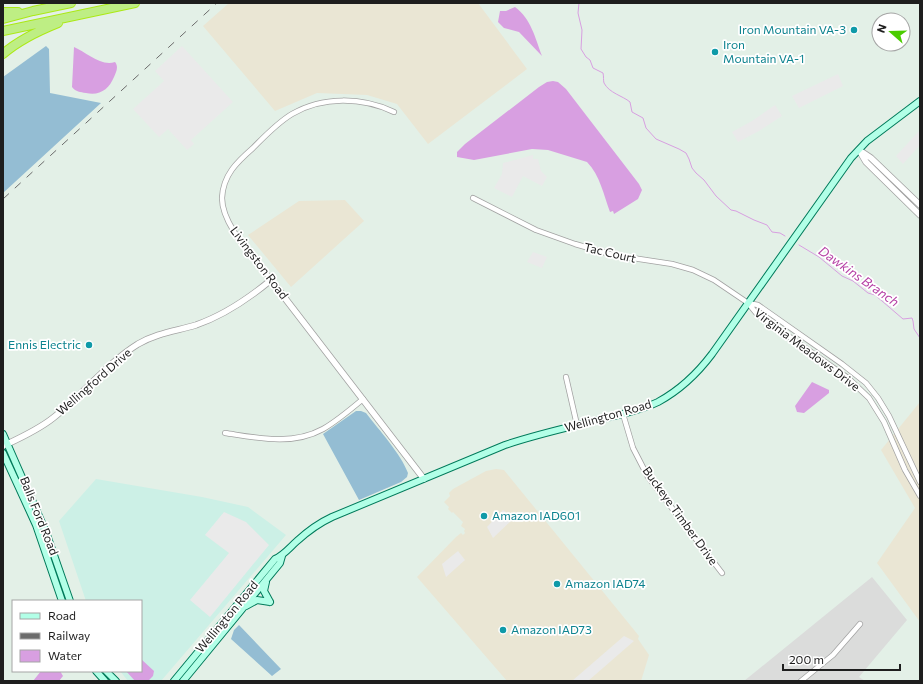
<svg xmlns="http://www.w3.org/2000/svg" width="923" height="684" font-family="Commissioner,sans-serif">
  <rect width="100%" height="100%" fill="#e3f0e7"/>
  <path fill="#dbdcdb" d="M872 577 907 620 859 677 865 681H744Z"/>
  <path fill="#eae6d4" d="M229 3H478L527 69 428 144 397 104 367 95 317 93 275 111 203 26Z
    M345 200 364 221 291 287 248 235 299 201Z
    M920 402V622L877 563 915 508 881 450Z
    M496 469 504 470 639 636 638 639 649 655 641 681H507L417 577 456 537 461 533 463 535 465 533 464 531 465 529 461 526 463 522 453 512 452 513 448 509 449 507 444 502 450 496 449 493 453 489 486 471Z"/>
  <path fill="#ccf0e6" d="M96 479 202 497 248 507 286 535 161 681H128L120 671H141V601H86L59 521Z"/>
  <path fill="#94bdd3" d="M46 46 49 49 50 93 101 103 3 193V77Z
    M356 411H361L366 413C379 430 401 454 408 473L407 477 401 482 359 500 323 434Z
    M239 625 281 669 272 676 231 639 234 630Z"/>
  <path fill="#eaeaea" d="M182 46 233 102 191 140 194 144 187 150 168 129 159 137 133 109 164 81 155 71Z
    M838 74 843 86 799 108 792 96Z
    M775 105 782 116 759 131 738 142 732 132 752 121Z
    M920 130V145L903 164 896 156Z
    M533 155V159H538L541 171 547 177 542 186 523 176 512 197 494 188 502 174 503 163Z
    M533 252 547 257 542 268 527 262Z
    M503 510 514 518 493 538 487 527Z
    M224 512 246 522 269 545 210 617 190 600 229 553 205 535Z
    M458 551 465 560 446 577 442 564Z
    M624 636 634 641 588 681H572Z"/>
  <path fill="#d89fe1" d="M515 7C531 19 535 37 542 56L519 32 504 28 498 22 500 11H506Z
    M74 47C86 52 101 67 115 62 119 67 116 72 114 77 109 89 100 96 86 93 80 92 76 92 72 87Z
    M553 81 558 82 566 89 639 184 642 190 638 199 614 214 613 211 610 212C604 196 600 175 587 162L548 150 532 149 474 160 457 157V152L465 144 539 87 547 82Z
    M812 382 829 390V393L804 413 797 412 795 406Z
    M141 659 154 671 153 676 148 681H135L126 671H141Z
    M41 671H60L63 676 59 681H33Z"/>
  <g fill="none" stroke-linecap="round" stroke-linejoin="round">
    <path stroke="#d89fe1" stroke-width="1" d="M579 3 578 13 582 30 581 49 586 57 590 60 593 68 603 73C604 77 603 80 604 83 609 93 623 96 630 102L632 112 643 118 646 128 656 139 679 149 686 153 689 159 692 168 696 173 704 180 716 196 731 210 736 211 754 220 767 225 772 232 780 233 785 236
      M799 245 819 257 842 276 853 281 868 293 875 295 903 319 912 318 913 321 914 329 920 338"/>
    <g stroke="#a2a2a2" stroke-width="6">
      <path id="minor" d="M473 198 536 230 575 244 613 255 672 264 693 270 714 280 748 303 757 314 848 378 869 398 884 422 905 470 920 496
        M271 280C255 258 222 226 222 198 223 175 237 162 253 148 265 136 277 123 292 114 323 96 362 97 394 112
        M748 303 758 305 842 364 866 383 878 398 889 416 920 482
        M566 377 577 425
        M623 414 633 448 648 477 722 573
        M225 433C258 438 292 446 323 429 337 421 350 410 363 399
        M801 681 833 655 860 624"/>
    </g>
    <g stroke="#a2a2a2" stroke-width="7">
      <path id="tertiary" d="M859 150 866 162 920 215
        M859 150 871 158 920 205
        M3 446C20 438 38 430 53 418 83 395 106 364 138 344 157 333 176 331 196 325 225 315 248 299 271 280L424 479"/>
    </g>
    <g stroke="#007a5a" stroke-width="8">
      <path id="secondary" d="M3 434 46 532 70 601
        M3 453 36 525 62 601
        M266 582 264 591 270 602
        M246 606 257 600 270 602
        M96 671 105 681
        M106 671 116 681
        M174 681 275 559C284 555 290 547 297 541 308 531 319 523 332 517L505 445C537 434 570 427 602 419 621 414 640 411 658 402 680 390 697 374 712 354L851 158 867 141 920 101
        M183 681 280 563 282 556"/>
    </g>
    <g stroke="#abe915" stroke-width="10">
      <path id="motorway" d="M3 12H18
        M3 19 33 11 71 3
        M3 31 135 3
        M3 54C19 40 38 31 58 23"/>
    </g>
    <use href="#minor" stroke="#fff" stroke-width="4.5"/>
    <use href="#tertiary" stroke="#fff" stroke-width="5.5"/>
    <use href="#secondary" stroke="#b2ffe7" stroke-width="6"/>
    <use href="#motorway" stroke="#beee84" stroke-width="8"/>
    <path stroke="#6c6c6c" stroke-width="1" stroke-dasharray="8 8" stroke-linecap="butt" d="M3 199 217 3"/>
  </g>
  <g fill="#0f9aa8" stroke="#fff" stroke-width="1.5">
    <circle cx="854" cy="30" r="4"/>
    <circle cx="715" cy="52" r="4"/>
    <circle cx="89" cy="345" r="4"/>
    <circle cx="484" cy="516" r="4"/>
    <circle cx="557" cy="584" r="4"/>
    <circle cx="503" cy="630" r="4"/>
  </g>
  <g text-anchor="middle" stroke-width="3.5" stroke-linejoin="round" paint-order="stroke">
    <g font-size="12" fill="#0d838f" stroke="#fff" text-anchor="start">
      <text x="846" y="34" text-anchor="end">Iron Mountain VA-3</text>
      <text x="723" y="49">Iron<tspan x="723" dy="14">Mountain VA-1</tspan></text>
      <text x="81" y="349" text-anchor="end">Ennis Electric</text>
      <text x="492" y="520">Amazon IAD601</text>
      <text x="565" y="588">Amazon IAD74</text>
      <text x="511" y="634">Amazon IAD73</text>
    </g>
    <g font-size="12" fill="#1e1e1e" stroke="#fff">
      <text transform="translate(610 253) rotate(13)" y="4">Tac Court</text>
      <text transform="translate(259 263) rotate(53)" y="4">Livingston Road</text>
      <text transform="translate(807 350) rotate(37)" y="4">Virginia Meadows Drive</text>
      <text transform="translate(94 382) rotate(-41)" y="4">Wellingford Drive</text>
      <text transform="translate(608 416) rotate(-16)" y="4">Wellington Road</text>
      <text transform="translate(39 516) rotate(68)" y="4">Balls Ford Road</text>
      <text transform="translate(680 516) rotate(54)" y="4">Buckeye Timber Drive</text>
      <text transform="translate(227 617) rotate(-50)" y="4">Wellington Road</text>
    </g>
    <g font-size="13" font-style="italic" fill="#b642a6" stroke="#fff">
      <text transform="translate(859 276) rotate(35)" y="5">Dawkins Branch</text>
    </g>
  </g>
  <rect width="923" height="684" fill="none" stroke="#1e1e1e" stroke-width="8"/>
  <rect x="12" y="600" width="130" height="72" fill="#ffffff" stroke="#a5a5a5"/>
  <rect x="20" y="613" width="20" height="6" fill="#b2ffe7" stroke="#a5a5a5"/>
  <text x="48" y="620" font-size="12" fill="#1e1e1e">Road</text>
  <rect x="20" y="633" width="20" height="6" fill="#6c6c6c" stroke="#a5a5a5"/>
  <text x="48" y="640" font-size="12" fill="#1e1e1e">Railway</text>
  <rect x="20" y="650" width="20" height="12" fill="#d89fe1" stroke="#a5a5a5"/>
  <text x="48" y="660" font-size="12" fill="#1e1e1e">Water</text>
  <g transform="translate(891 32) rotate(290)"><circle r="19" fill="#ffffff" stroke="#a5a5a5"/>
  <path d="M0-3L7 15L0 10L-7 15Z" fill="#4bcc00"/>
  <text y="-6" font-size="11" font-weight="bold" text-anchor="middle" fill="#1e1e1e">N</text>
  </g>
  <path d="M783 664v6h117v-6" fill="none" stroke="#1e1e1e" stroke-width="2"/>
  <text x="789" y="664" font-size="12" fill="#1e1e1e" stroke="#ffffff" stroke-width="3" paint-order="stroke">200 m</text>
</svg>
